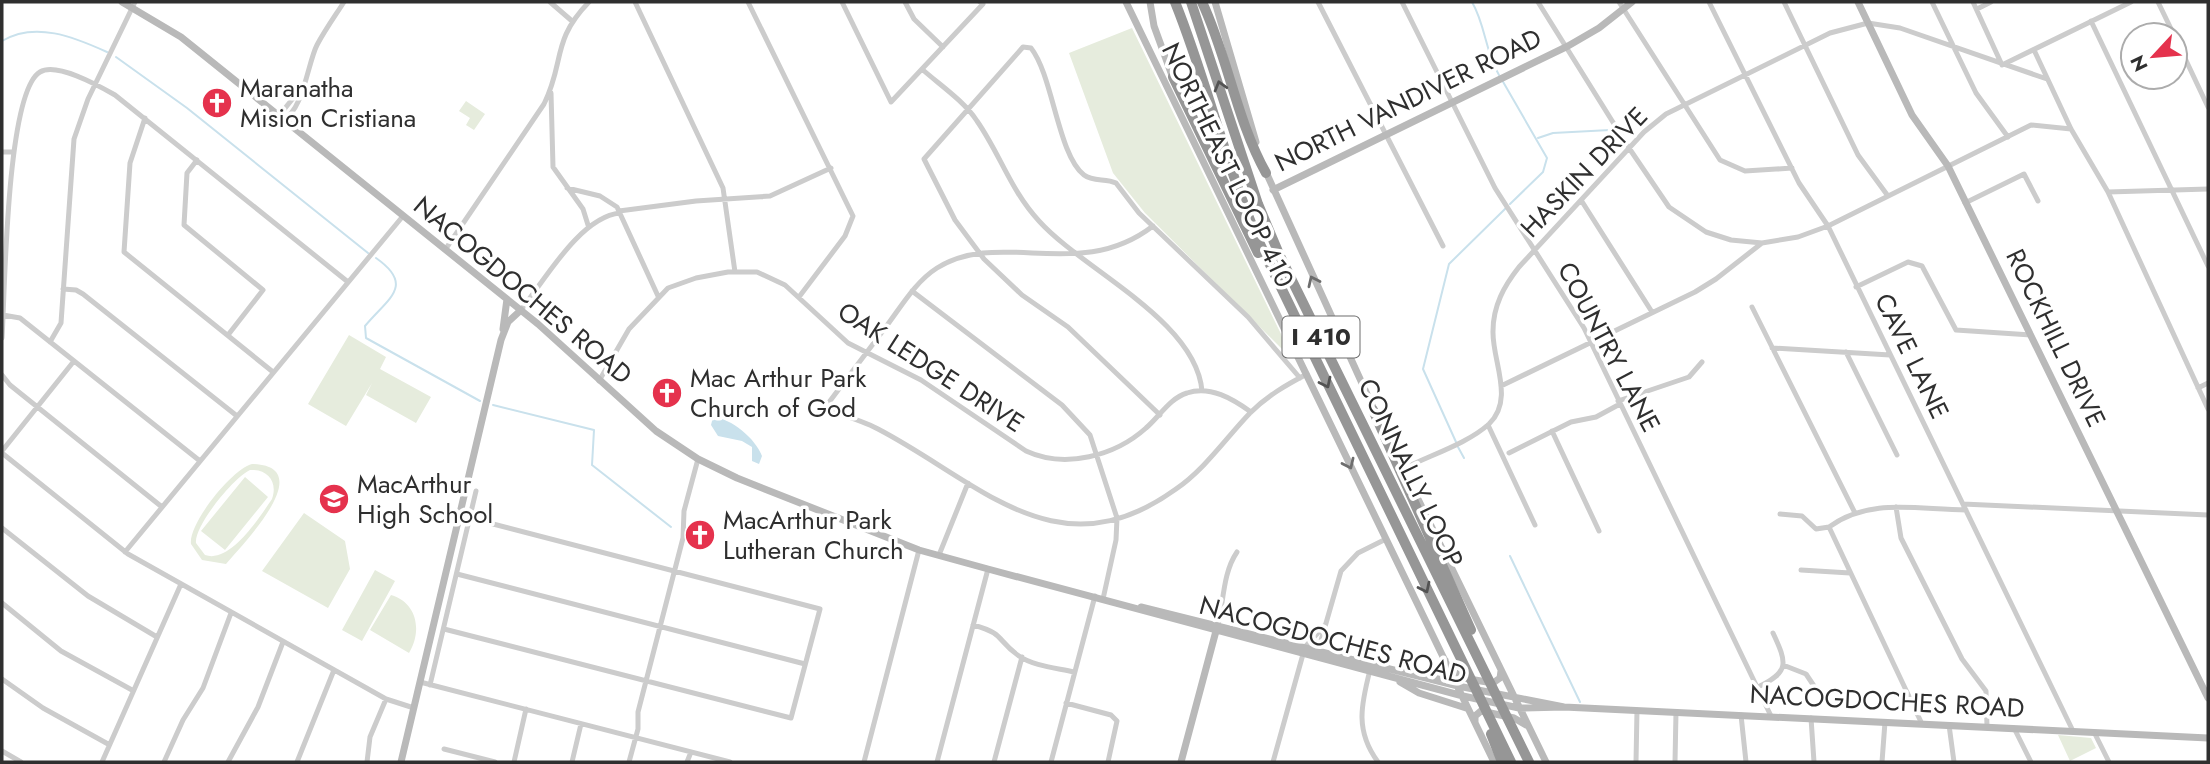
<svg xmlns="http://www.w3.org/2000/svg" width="2210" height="764" font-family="Jost,sans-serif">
  <rect width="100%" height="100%" fill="#fff"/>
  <path fill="#e6ecdd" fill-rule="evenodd" d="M1132 28 1281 334 1287 354 1145 213 1113 173 1069 53Z
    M466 101 485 114 474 130 466 125 470 118 459 111Z
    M349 335 386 357 380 369 431 397 416 423 366 395 372 383 346 426 308 404Z
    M252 464C321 466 240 547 226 564L202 560 191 544C188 524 232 469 252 464ZM250 470C268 469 278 482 272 499 259 518 230 564 205 555L196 543C194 526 234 477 250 470Z
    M245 477 268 497 225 550 201 531Z
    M304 513 345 541 350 569 328 608 262 571Z
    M375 570 395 581 362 641 342 630Z
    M391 595C418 603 422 632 409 653L370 630Z
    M2058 735 2091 738 2096 748 2070 761Z"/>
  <path fill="#c9e1ec" d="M713 417C731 418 756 439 762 456L759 464 752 461V447L742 441 718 436 711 425Z"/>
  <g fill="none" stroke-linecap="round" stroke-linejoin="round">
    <path stroke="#c9e1ec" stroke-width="2" d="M1472 2C1486 26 1485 52 1499 75
      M2 41C35 21 74 37 107 52
      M116 57 187 108 368 253
      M1502 80 1547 158 1543 172 1510 204
      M1538 138 1553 133 1610 130
      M376 258C416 286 387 299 365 326L366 338 480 401
      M493 405 594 430 592 465 671 527
      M1456 442 1423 369 1449 264 1506 208
      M1458 447 1464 458
      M1510 556 1580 702"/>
    <path stroke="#ccc" stroke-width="5" d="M550 2 572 21
      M635 2 723 188 735 272
      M748 2 853 216 845 236 799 297
      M842 2 891 102 983 4 980 2
      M905 2 914 19 943 47
      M1318 2 1443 246
      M1402 2 1495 188 1584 328 1771 716
      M1538 2 1629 148 1669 207 1706 232 1731 240 1762 243
      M1619 2 1720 160 1745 171 1792 168
      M1709 2 1799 183 1828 226 2073 731
      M1784 2 1858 155 1888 196
      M1932 2 1976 93 2008 137
      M1973 2 2002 65
      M2158 2 2174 35
      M1977 9 1991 2
      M2091 21 2208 266
      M2175 37 2208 107
      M2034 50 2071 129 2108 192 2208 409
      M2002 65 2131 2
      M923 70C940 85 964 101 977 121 1000 154 1011 191 1039 221 1083 270 1196 320 1202 391
      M551 93 553 167 583 209 588 225
      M145 118 130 163 124 252 273 372
      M283 119C303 112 308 62 317 45 325 30 335 16 344 2
      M283 119 282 112 298 92
      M2 152H13
      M197 160 187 173 184 225 263 290 228 335
      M567 188 600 196 617 207 658 296
      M2108 192 2208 189
      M1581 200 1652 312
      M1965 203 2024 174 2038 201
      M619 211 696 201 770 196 831 168
      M1153 226C1079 283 1001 228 937 268 915 282 901 307 885 328 865 355 844 382 824 409 842 415 861 420 878 429 980 482 1057 575 1176 489 1205 469 1226 438 1250 413 1267 396 1286 385 1307 374
      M445 250 544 104C565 62 551 41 589 2
      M1856 287 1908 262 1922 266 1956 330 2031 335
      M63 289 76 290 83 294 237 416
      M912 291 1062 405 1090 435 1117 518 1116 540 1103 599
      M1752 307 1855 513
      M521 310C545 280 580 217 620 213
      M3 315 20 318 200 461
      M2 338C5 294 6 92 40 72 57 62 99 86 115 95L348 282
      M50 342 61 323 74 139 88 99 135 2
      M1772 348 1890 355
      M1846 352 1897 455
      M2 375 10 385 162 507
      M599 381 629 329 668 288 696 278 728 272H757L785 285 848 343 921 380 1026 451C1065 469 1115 456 1146 428 1159 417 1170 398 1187 393 1210 385 1233 399 1251 412
      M1501 386 1695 292 1716 279 1762 243 1798 237 1828 226 2031 125 2071 129
      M2198 388 2208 383
      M1618 401 1689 377 1702 362
      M1160 415 1068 327 1022 295 984 259 955 220 924 159 1023 47 1031 48C1053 76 1058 155 1084 175 1093 182 1106 178 1116 183L1139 213 1248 317 1300 378
      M1488 425 1535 525
      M1552 431 1599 531
      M2 451 74 361
      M2 453 128 554 386 699 414 708
      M1509 453 1571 422 1596 417 1620 404
      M1403 469C1430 455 1467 444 1489 424 1515 399 1492 361 1493 331 1493 306 1504 286 1519 267L1644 132 1666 114 1830 33 1868 23 1900 28 2047 79
      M1963 504 2208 515
      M1896 507 1901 538 1962 659 1986 691 1987 727
      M1780 514 1802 516 1816 529 1829 527
      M1829 527 1922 724
      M1829 527C1870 497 1919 510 1966 510
      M2 528 88 596 157 637
      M125 552 403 216
      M939 555 968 483
      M1801 570 1850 573
      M457 574 805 664
      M2 603 61 651 132 690
      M973 625C1006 634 996 640 1019 656 1033 666 1057 668 1074 672
      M444 629 791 718 820 609 470 518
      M1217 629C1224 604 1222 574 1237 552
      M1318 651 1341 571 1358 553 1386 539
      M1783 665 1806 674 1816 689
      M1370 670C1361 705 1355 731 1378 762
      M2 679 43 708 108 744
      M420 682 730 762
      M430 685 476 491
      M1758 687C1790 672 1787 663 1773 633
      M1066 703 1111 715 1117 721 1108 762
      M1741 715 1746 762
      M1811 718 1814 762
      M1949 725 1954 762
      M2014 728 2031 762
      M2094 732 2109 762
      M444 749 495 762
      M2 751 21 762
      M102 762 181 584
      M164 762 183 720 203 688 231 613
      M228 762 258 707 283 642
      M297 762 334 670
      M367 762 370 737 386 699
      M514 762 526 709
      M572 762 581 724
      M629 762 638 729V712L683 538 684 511 698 459
      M687 762 691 752
      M864 762 919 550
      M937 762 988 569
      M994 762 1022 657
      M1051 762 1095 596
      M1273 762 1305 647 1324 626
      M1636 762 1637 710
      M1675 762 1676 712
      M1882 762 1885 722"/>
    <path stroke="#b9b9b9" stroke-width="7" d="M122 2 181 37 538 324 656 431 698 459 737 478 919 550 988 569 1463 696 1519 708 1564 707
      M1126 2 1494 762
      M1150 2 1154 26 1174 81
      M1215 2 1256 142
      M1858 2 1912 115 1948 166 2208 698
      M1265 170 1376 414
      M1273 190 1568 46 1599 28 1632 2
      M503 329 507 299
      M1417 497 1546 762
      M1141 607 1458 686 1564 707 2208 738
      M1452 670 1463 678 1493 683 1500 678 1501 671
      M1430 679 1440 674 1445 660
      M1400 682 1419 693 1466 708
      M1475 722V716L1481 711 1514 718 1526 725
      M401 762 501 340 508 322 521 310
      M1181 762 1216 631"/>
    <path stroke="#969696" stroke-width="10" d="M1175 2C1207 81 1225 164 1259 242L1511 762
      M1191 2 1258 204 1279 254 1529 762
      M1202 2C1228 57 1236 119 1266 173
      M1173 77 1258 253
      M1373 410 1471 630
      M1491 734 1502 762"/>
  </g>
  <defs><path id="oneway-chevron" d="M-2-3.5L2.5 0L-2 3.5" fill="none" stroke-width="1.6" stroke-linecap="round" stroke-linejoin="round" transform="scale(1.75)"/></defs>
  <g stroke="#535353">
    <use href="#oneway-chevron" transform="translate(1220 86) rotate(-106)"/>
    <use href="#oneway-chevron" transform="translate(1326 383) rotate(64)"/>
    <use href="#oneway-chevron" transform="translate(1425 588) rotate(64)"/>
  </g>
  <g stroke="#6d6d6d">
    <use href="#oneway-chevron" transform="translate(1313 281) rotate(-115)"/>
    <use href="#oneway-chevron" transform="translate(1349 464) rotate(65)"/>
  </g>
  <defs>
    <g id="church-disc" transform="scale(1.575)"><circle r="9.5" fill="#e5324d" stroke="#fff"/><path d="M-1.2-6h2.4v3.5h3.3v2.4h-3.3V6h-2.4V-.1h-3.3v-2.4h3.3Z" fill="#fff"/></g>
    <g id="school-disc" transform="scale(1.575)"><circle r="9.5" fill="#e5324d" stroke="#fff"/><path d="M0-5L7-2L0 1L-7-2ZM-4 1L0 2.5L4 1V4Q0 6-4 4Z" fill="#fff"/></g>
  </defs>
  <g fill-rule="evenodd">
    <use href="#church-disc" x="217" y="103"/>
    <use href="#church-disc" x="667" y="393"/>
    <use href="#school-disc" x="334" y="499"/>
    <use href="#church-disc" x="700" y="535"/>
  </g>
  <g text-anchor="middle" stroke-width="7" stroke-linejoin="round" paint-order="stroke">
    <rect fill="#fff" stroke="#6d6d6d" stroke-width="2" x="1282.5" y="316.5" width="77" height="41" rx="5"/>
    <g font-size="24" font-weight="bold" fill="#2f2f2f">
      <text x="1321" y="345">I 410</text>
    </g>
    <g font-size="26" fill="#2f2f2f" stroke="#fff" text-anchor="start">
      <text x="240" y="97">Maranatha<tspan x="240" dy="30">Mision Cristiana</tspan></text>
      <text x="690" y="387">Mac Arthur Park<tspan x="690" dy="30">Church of God</tspan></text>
      <text x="357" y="493">MacArthur<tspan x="357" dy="30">High School</tspan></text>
      <text x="723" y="529">MacArthur Park<tspan x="723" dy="30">Lutheran Church</tspan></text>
    </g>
    <g font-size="26" fill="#2f2f2f" stroke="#fff">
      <text transform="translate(1408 100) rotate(-26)" y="9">NORTH VANDIVER ROAD</text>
      <text transform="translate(1228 165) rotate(64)" y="9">NORTHEAST LOOP 410</text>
      <text transform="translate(1584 172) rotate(-46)" y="9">HASKIN DRIVE</text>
      <text transform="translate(523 290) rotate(40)" y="9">NACOGDOCHES ROAD</text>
      <text transform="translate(2056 338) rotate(64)" y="9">ROCKHILL DRIVE</text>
      <text transform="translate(1609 347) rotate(62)" y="9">COUNTRY LANE</text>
      <text transform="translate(1912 356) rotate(64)" y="9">CAVE LANE</text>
      <text transform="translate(931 367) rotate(33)" y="9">OAK LEDGE DRIVE</text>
      <text transform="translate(1411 473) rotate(64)" y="9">CONNALLY LOOP</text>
      <text transform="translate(1333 640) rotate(15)" y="9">NACOGDOCHES ROAD</text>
      <text transform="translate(1887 701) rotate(3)" y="9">NACOGDOCHES ROAD</text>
    </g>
  </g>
  <rect width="2210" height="764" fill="none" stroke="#2f2f2f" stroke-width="7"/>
  <g transform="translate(2154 56) rotate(244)"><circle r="33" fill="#ffffff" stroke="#acacac" stroke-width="2"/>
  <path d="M0-5L12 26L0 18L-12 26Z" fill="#e5324d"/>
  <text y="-10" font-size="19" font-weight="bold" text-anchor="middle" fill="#2f2f2f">N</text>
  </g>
</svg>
